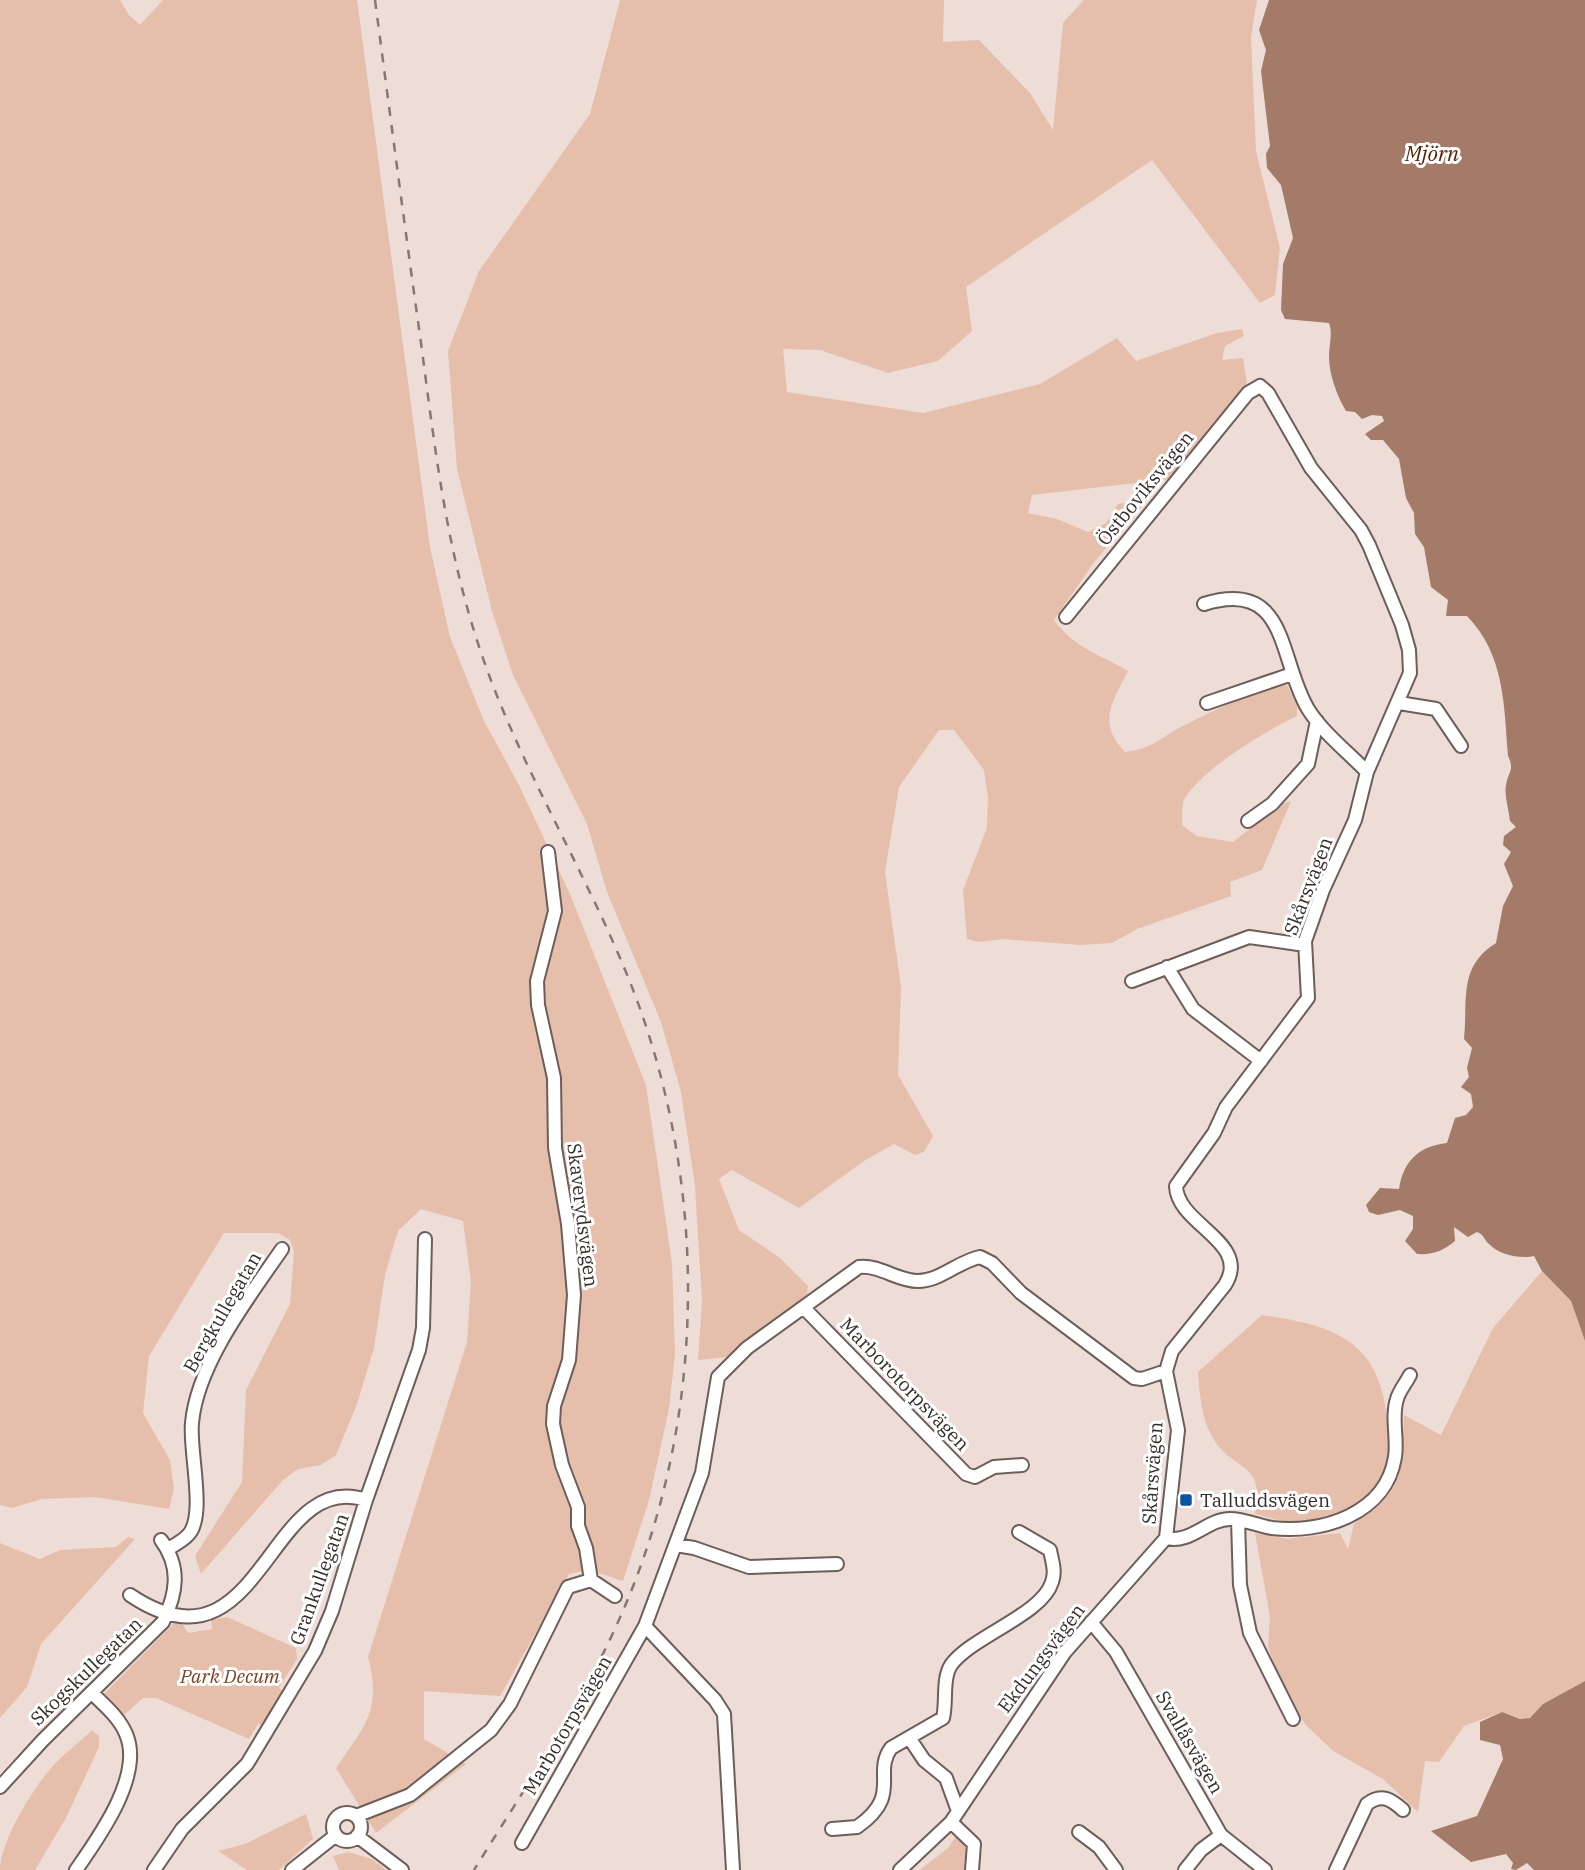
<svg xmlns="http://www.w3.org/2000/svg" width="1585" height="1870" font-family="'IBM Plex Serif',serif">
  <rect width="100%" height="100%" fill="#eeddd6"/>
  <path fill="#e6beac" d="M0 0H120L129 15 140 25 163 0H357L430 547 450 637 484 721 519 785 570 894 646 1085 672 1263 675 1354 669 1409 649 1500 623 1581 589 1570 569 1574 500 1696 424 1691V1739L466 1764 376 1833 336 1768C365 1725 382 1711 368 1657L467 1342 471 1281 463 1221 421 1209 398 1231 385 1275 374 1348 357 1404 336 1455 321 1465 298 1469 283 1480 201 1574 195 1556 242 1482 246 1390 290 1304 294 1252 290 1240 278 1233H224L149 1356 143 1413 170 1460 174 1489 169 1509 95 1497 42 1499 12 1508 0 1505Z
    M620 0H944L943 42 979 40 1030 93 1053 130 1063 23 1084 0H1257L1251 37 1256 151 1280 248 1275 295 1260 303 1152 160 966 287 972 331 938 361 888 373 820 350 783 349 787 392 923 413 1040 384 1117 338 1136 361 1217 333 1242 329 1244 336 1225 346 1222 360 1243 358 1247 384 1170 479 1032 495 1028 513 1057 519 1088 532 1106 523 1118 504 1148 499 1095 561 1054 620C1075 649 1100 654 1128 671 1112 702 1097 723 1125 752 1148 750 1160 739 1179 728 1208 713 1255 690 1287 685L1297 706V716C1264 732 1205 767 1185 798 1181 805 1183 817 1182 825L1197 836 1233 842 1281 804 1291 801 1262 870 1230 882 1231 896 1137 929 1112 943 1080 945 1003 939 978 942 967 939 963 890 987 828 988 798 984 770 954 730H939L899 787 885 872 901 987 898 1075 933 1136 924 1152 915 1155 894 1144 864 1161 799 1208 732 1170 719 1179 739 1230 780 1258 808 1286 806 1300 728 1357 698 1360 702 1301 695 1186 681 1092 661 1022 607 892 587 824 513 675 492 611 457 469 448 351 479 271 590 114Z
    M1542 1271 1571 1301 1585 1341V1681L1543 1704 1530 1718 1520 1719 1502 1712 1464 1726 1439 1762 1425 1761 1418 1812 1383 1779 1333 1751 1305 1724 1282 1686 1268 1646 1270 1617 1255 1533 1287 1539 1340 1533 1348 1549 1354 1524 1394 1484 1402 1457 1404 1415 1441 1435 1493 1328Z
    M1262 1315C1294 1320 1332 1325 1357 1348 1377 1366 1385 1394 1387 1420 1389 1436 1390 1451 1386 1467 1376 1501 1335 1523 1302 1523 1286 1523 1270 1518 1255 1514 1266 1461 1234 1472 1214 1440 1201 1419 1200 1396 1198 1372Z
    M128 1537 135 1539 41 1644 27 1687 0 1718V1543L40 1559 60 1550 116 1547Z
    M227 1617 296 1648 297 1659 279 1688 285 1693 264 1726 258 1724 249 1739 156 1698H143L123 1716 104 1694 173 1624 182 1623 188 1633 212 1629 211 1620Z
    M92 1730 99 1736V1747L66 1818 35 1870H0C0 1842 32 1790 51 1768 63 1754 79 1743 92 1730Z
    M306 1814 313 1839 279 1870H247L218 1851 245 1844Z
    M957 1835 968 1844V1870H920L948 1848Z
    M348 1852 372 1859 386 1870H339L333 1856Z"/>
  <path fill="#a47a68" d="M1269 0H1585V1341L1571 1301 1542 1271 1534 1256C1521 1259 1499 1255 1489 1244 1483 1239 1485 1235 1477 1232L1468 1237 1454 1227 1455 1241C1443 1251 1433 1255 1417 1254L1405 1241 1413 1229V1216L1400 1210 1378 1215 1369 1212 1366 1205 1380 1188 1399 1189C1403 1161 1419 1146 1447 1143L1455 1118 1466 1115 1473 1107 1471 1094 1461 1087 1469 1077 1467 1068 1472 1048 1464 1039C1468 999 1458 967 1496 943L1503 906 1513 886 1504 864 1511 852 1503 845 1504 836 1516 827 1510 821C1509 811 1504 794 1506 785 1508 772 1515 770 1508 756 1504 706 1505 655 1467 616H1446L1448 600 1431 587 1424 547 1415 534 1414 513 1406 498 1399 459 1383 440H1371L1365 434 1384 421 1382 416 1372 415 1362 419 1355 412 1346 411C1337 396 1329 374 1329 357 1329 345 1333 334 1329 323L1285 319 1281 310 1283 264 1293 238 1281 185 1267 168 1266 154 1270 146 1261 71 1266 50 1259 30Z
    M1585 1681V1870H1534L1527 1863 1516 1870 1511 1869 1513 1863 1506 1854 1471 1862 1431 1831 1477 1816 1503 1759 1500 1745 1480 1740V1722L1502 1712 1520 1719 1530 1718 1543 1704Z"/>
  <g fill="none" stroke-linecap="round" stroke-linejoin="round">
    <g stroke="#6c5e58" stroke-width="16">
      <path id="minor" d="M1204 604C1289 578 1278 659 1308 709 1323 733 1348 752 1367 772
        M1207 703 1292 674
        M1399 703 1436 709 1461 746
        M1248 821 1272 804 1308 764 1317 721
        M548 852 555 911 537 981 538 1005 554 1078 555 1148 568 1224 574 1295 569 1360 554 1406 553 1424 562 1465 578 1507V1526L586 1548 591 1580
        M1167 967 1193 1009 1261 1061
        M1132 981 1249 937 1305 945
        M804 1308 966 1474 975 1477 994 1467 1022 1465
        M1238 1520 1240 1585 1250 1633 1293 1719
        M1166 1538C1191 1544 1207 1519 1230 1519 1244 1519 1259 1526 1272 1528 1322 1534 1386 1514 1395 1457 1398 1439 1391 1417 1397 1399 1399 1391 1406 1383 1410 1375
        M676 1545 694 1548 749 1567 837 1564
        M168 1549C175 1545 184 1540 189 1534 206 1514 189 1450 192 1423 197 1364 249 1297 282 1249
        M130 1595C262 1684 267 1467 366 1500
        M1091 1622 1116 1652 1221 1835 1265 1870
        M910 1739 924 1760 946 1778 958 1811
        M0 1787 43 1740 163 1622C177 1593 181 1567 161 1540
        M333 1827a14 14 0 1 1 28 0a14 14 0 1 1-28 0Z
        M356 1816 410 1795 491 1730 510 1704 568 1587 591 1580 615 1596
        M951 1822 974 1844 972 1870
        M832 1829 857 1827C903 1795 872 1774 891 1748L943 1718C947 1702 942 1679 951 1665 972 1636 1042 1615 1052 1582 1056 1571 1052 1561 1050 1550L1019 1532
        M1079 1832 1099 1847 1116 1870
        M357 1836 402 1870
        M522 1843 645 1626
        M76 1870C99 1837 144 1775 126 1734 119 1717 104 1705 92 1693
        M154 1870 182 1829 247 1764 315 1651 332 1611 366 1500 419 1350 423 1328 425 1239
        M292 1870 336 1835
        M733 1870 724 1714 715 1700 645 1626 702 1473 718 1377 747 1348 859 1267C881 1265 897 1281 918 1281 940 1281 959 1261 980 1257L992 1263 1021 1293 1134 1378 1142 1379 1166 1371
        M900 1870 951 1822 1065 1652 1166 1538 1178 1430 1166 1371 1172 1351 1225 1285C1252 1242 1177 1225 1176 1186L1214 1133 1226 1107 1308 998 1305 941 1323 890 1355 820 1367 772 1410 673 1409 650 1402 625 1369 545 1361 530 1311 468 1268 393 1260 386 1248 393 1066 617
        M1185 1870 1201 1850 1221 1835
        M1336 1870 1367 1804C1381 1793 1391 1799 1403 1810"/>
    </g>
    <use href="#minor" stroke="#fff" stroke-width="12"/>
    <path stroke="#837874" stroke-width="2.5" stroke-dasharray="9 9" stroke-linecap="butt" d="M375 0C390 114 405 229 421 343 434 441 445 539 475 634 512 754 581 861 628 977 709 1178 709 1414 622 1613 583 1703 526 1786 474 1870"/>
  </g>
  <rect fill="#0955a4" stroke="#fff" stroke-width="2.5" x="1179" y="1493" width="14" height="14" rx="3.5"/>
  <g text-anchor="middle" stroke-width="6" stroke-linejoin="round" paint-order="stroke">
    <g font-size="19" fill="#342e2b" stroke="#fff">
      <text transform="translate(1145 488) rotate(-51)" y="7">Östboviksvägen</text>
      <text transform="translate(1308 886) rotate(-69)" y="7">Skårsvägen</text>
      <text transform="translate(583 1215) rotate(83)" y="7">Skaverydsvägen</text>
      <text transform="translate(222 1312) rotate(-60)" y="7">Bergkullegatan</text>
      <text transform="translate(905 1384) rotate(46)" y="7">Marborotorpsvägen</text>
      <text transform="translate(1152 1473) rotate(-86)" y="7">Skårsvägen</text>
      <text transform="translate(319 1579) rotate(-70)" y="7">Grankullegatan</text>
      <text transform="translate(1041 1658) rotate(-53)" y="7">Ekdungsvägen</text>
      <text transform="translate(86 1671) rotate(-44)" y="7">Skogskullegatan</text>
      <text transform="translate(567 1725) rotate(-60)" y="7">Marbotorpsvägen</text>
      <text transform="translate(1190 1742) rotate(60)" y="7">Svallåsvägen</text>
    </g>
    <g font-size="19" fill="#342e2b" stroke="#fff" text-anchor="start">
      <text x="1200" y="1507">Talluddsvägen</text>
    </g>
    <g font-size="19" font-style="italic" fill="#7c4227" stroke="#fff">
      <text x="230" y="1683">Park Decum</text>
    </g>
    <g font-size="21" font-style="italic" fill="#562002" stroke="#fff">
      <text x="1432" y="161">Mjörn</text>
    </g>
  </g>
</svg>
